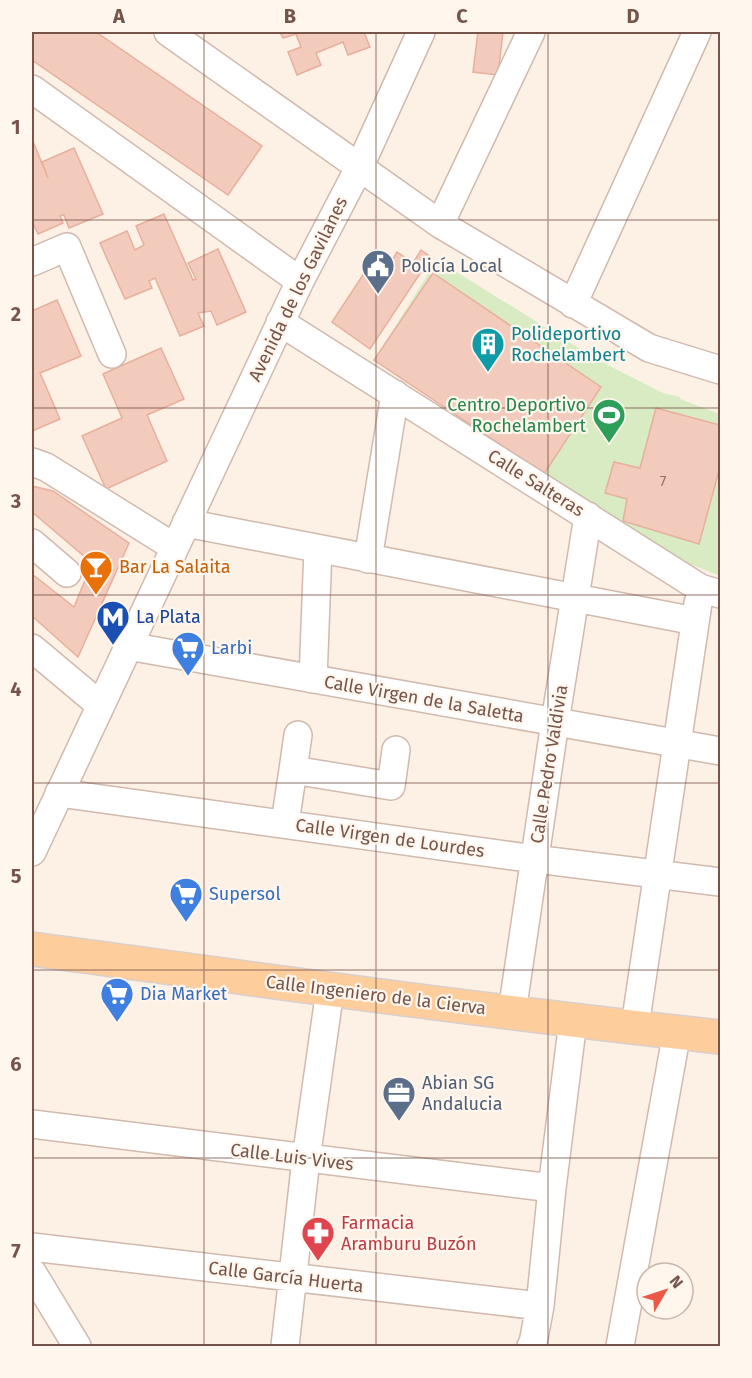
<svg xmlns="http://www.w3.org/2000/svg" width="752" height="1378" font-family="'Fira Sans',sans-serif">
  <rect width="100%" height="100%" fill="#fdf1e6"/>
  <path fill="#d8ebc3" d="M437 260 598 360 663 393 680 397V399L720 414V576L682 561 541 473 374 360Z"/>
  <path fill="#f3cbbc" stroke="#e7af9c" stroke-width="1.5" d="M32 32H96L262 146 228 195 32 60Z
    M280 32H364L370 47 348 55 343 42 316 53 321 65 297 75 288 52 301 47 296 34 283 38Z
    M478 32H503L498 75 473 72Z
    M32 139 48 178 42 162 74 148 103 214 69 228 64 215 60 216 63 223 38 234 32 221Z
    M164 214 193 280 196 279 188 263 218 249 246 312 217 325 211 311 198 313 204 326 180 336 155 278 149 281 152 288 125 299 100 243 127 231 135 250 144 245 136 226Z
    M421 250 431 257 370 349 332 322 374 258 388 267 397 252 413 263Z
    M433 273 601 387 544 474 374 360Z
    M57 300 81 356 40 373 60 419 32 431V311Z
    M161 348 184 399 147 415 167 461 106 489 82 436 122 418 103 374Z
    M656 408 720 425V467L699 544 623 521 627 499 605 493 614 462 640 468Z
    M32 486 53 491 129 543 78 657 32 616V574L74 607 92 563 32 512Z"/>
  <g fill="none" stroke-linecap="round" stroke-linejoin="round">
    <g stroke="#d1b9ad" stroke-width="30">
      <path id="minor" d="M168 32 440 224 649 348 720 370
        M32 89 300 281
        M440 224 531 32
        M32 262 67 247 112 354
        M573 304 697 32
        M280 322 700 588 720 594
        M32 462 46 467 174 547
        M186 523 695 621
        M32 543 67 573
        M368 559 395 394
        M128 646 720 751
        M32 648 100 705
        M313 679 318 549
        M293 770 298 735
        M59 793 535 859 720 882
        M285 823 293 770 391 786 396 750
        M32 852 300 281 360 166 421 32
        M512 1012 555 722 588 516
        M635 1026 698 603
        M32 1124 552 1188
        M32 1247 540 1306
        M32 1272 77 1346
        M285 1346 306 1159 330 990
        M531 1346 533 1343 540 1306 552 1188 573 1021
        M620 1346 677 1032"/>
    </g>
    <g stroke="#d9cfcc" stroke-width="36">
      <path id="major" d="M32 949C261 980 490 1012 720 1037"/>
    </g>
    <use href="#minor" stroke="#fff" stroke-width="27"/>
    <use href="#major" stroke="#fdcd9c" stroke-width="33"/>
  </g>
  <path fill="none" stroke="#775449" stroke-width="1.5" stroke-opacity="0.55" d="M204 32V1346M376 32V1346M548 32V1346M32 220H720M32 408H720M32 595H720M32 783H720M32 970H720M32 1158H720"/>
  <defs>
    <g id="civic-pin" transform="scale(1.725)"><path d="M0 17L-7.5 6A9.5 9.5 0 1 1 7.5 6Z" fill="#5c6f8a" stroke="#fff6ed"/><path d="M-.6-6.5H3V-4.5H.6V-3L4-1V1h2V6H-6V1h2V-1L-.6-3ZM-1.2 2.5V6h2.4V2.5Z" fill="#fff"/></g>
    <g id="building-pin" transform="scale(1.725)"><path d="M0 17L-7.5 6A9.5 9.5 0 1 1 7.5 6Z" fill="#0f9aa8" stroke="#fff6ed"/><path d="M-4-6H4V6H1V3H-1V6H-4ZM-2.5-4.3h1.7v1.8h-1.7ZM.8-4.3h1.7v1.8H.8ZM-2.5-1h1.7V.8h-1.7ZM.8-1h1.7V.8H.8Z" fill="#fff"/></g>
    <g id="stadium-pin" transform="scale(1.725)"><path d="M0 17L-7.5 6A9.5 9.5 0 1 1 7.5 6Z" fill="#2e9e5b" stroke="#fff6ed"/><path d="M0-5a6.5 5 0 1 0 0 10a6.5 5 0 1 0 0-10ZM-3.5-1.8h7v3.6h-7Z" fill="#fff"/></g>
    <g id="bar-pin" transform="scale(1.725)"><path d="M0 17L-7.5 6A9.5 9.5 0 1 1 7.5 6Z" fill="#e8710a" stroke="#fff6ed"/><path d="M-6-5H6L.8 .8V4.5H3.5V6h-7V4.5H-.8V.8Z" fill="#fff"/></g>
    <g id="metro-pin" transform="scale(1.725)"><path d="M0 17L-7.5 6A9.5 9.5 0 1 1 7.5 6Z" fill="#1a4fb4" stroke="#fff6ed"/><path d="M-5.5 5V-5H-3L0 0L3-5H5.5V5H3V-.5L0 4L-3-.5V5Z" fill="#fff"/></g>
    <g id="supermarket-pin" transform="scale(1.725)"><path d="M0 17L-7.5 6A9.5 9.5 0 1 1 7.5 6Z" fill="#3f7fe0" stroke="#fff6ed"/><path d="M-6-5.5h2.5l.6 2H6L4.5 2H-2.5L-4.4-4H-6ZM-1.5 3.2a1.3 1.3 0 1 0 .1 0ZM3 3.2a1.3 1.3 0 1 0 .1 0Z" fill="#fff"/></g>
    <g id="office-pin" transform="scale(1.725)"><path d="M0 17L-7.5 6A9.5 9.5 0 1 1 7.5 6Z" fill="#5c6f8a" stroke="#fff6ed"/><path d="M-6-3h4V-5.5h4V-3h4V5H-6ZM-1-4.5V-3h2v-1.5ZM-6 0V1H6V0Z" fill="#fff"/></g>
    <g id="pharmacy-pin" transform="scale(1.725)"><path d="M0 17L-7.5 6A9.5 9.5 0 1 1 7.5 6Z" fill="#e0444e" stroke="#fff6ed"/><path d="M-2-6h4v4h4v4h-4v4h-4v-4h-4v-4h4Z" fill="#fff"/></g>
  </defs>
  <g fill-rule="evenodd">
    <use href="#civic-pin" x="378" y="266"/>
    <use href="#building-pin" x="488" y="344"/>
    <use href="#stadium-pin" x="609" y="415"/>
    <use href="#bar-pin" x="96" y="567"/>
    <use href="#metro-pin" x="113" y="617"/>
    <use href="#supermarket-pin" x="188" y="648"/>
    <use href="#supermarket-pin" x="186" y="894"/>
    <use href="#supermarket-pin" x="117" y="994"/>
    <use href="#office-pin" x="399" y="1093"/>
    <use href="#pharmacy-pin" x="318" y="1233"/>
  </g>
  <g text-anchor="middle" stroke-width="4.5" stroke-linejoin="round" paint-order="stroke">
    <g font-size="15" fill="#967266">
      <text x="663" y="486">7</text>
    </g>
    <g font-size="18" fill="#4e5e75" stroke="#fff6ed" text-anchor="start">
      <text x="401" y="272">Policía Local</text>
      <text x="422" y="1089">Abian SG<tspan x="422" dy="21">Andalucia</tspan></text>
    </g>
    <g font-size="18" fill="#775449" stroke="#fff6ed">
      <text transform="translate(298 289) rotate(-64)" y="6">Avenida de los Gavilanes</text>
      <text transform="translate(536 483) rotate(32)" y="6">Calle Salteras</text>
      <text transform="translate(424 699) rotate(10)" y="6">Calle Virgen de la Saletta</text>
      <text transform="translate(549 764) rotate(-81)" y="6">Calle Pedro Valdivia</text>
      <text transform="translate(390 838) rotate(8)" y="6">Calle Virgen de Lourdes</text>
      <text transform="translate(376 995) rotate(7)" y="6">Calle Ingeniero de la Cierva</text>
      <text transform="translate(292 1157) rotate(7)" y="6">Calle Luis Vives</text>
      <text transform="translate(286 1277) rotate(7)" y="6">Calle García Huerta</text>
    </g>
    <g font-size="18" fill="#0d838f" stroke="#fff6ed" text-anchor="start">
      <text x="511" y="340">Polideportivo<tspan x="511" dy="21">Rochelambert</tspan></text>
    </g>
    <g font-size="18" fill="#27864d" stroke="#fff6ed" text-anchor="end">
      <text x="586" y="411">Centro Deportivo<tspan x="586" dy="21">Rochelambert</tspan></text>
    </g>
    <g font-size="18" fill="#c56008" stroke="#fff6ed" text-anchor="start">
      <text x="119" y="573">Bar La Salaita</text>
    </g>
    <g font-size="18" fill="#164399" stroke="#fff6ed" text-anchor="start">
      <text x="136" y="623">La Plata</text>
    </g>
    <g font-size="18" fill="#366cbe" stroke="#fff6ed" text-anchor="start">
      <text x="211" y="654">Larbi</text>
      <text x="209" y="900">Supersol</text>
      <text x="140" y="1000">Dia Market</text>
    </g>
    <g font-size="18" fill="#be3a42" stroke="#fff6ed" text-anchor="start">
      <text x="341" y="1229">Farmacia<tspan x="341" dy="21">Aramburu Buzón</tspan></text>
    </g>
  </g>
  <rect width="752" height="1378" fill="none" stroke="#fff6ed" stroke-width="66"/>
  <g transform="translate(665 1291) rotate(51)"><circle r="28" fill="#fff6ed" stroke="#c9b5ab" stroke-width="1.5"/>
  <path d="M0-4.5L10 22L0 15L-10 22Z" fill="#eb5847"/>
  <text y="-9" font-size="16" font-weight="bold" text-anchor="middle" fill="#775449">N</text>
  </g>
  <rect x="33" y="33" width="686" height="1312" fill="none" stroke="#775449" stroke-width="2"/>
  <g font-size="20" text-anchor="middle" font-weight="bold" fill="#775449">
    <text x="119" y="23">A</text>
    <text x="290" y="23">B</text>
    <text x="462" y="23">C</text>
    <text x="633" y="23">D</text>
    <text x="16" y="134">1</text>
    <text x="16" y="321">2</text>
    <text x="16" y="508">3</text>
    <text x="16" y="696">4</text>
    <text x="16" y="883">5</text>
    <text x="16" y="1071">6</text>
    <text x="16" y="1258">7</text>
  </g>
</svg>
